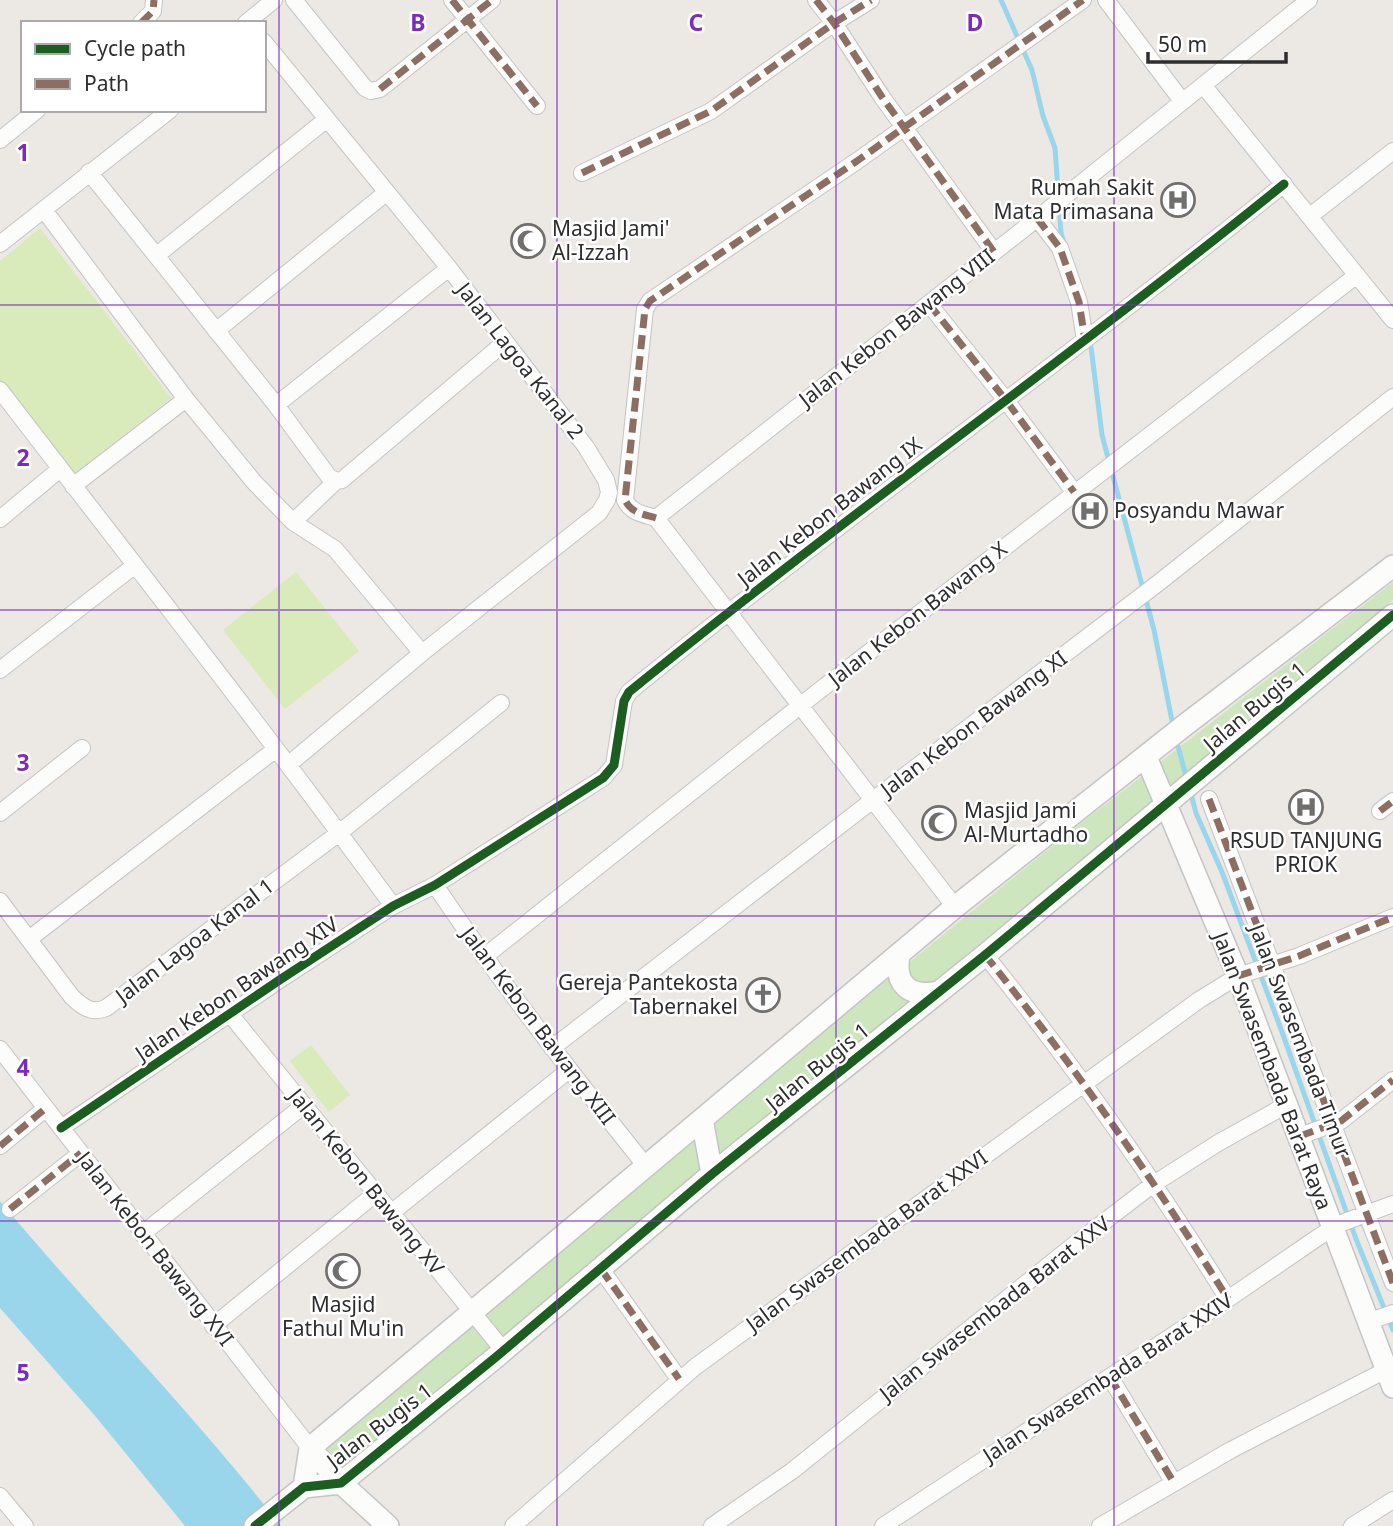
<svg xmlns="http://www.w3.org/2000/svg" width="1393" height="1526" font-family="'Noto Sans',sans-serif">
  <rect width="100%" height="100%" fill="#ece8e4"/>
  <path fill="#cee6be" d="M1393 582V600L1092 853 344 1472 326 1447 663 1162 1071 831Z"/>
  <path fill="#d9eabb" d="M40 228 171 398 72 475 0 382V261Z
    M296 572 359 651 285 709 223 630Z
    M311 1045 350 1095 329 1112 290 1061Z"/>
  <path fill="#99d6ec" d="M0 1201C92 1311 193 1413 281 1526H185L96 1417 0 1308Z"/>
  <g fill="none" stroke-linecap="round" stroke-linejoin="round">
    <path stroke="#99d6ec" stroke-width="5" d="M1001 0 1032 70 1043 116 1055 148 1061 233 1064 243
      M1090 339 1102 435 1154 630 1173 726
      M1176 739 1187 780
      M1190 790 1196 813 1222 872 1282 1032 1356 1239 1393 1330"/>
    <g stroke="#c5c4c5" stroke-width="18">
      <path id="minor" d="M294 0 365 88 371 91 380 89 492 0
        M452 0 537 106
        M816 0 834 23 882 97 994 252
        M1106 0 1182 101
        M141 23 153 11 154 0
        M246 23 274 0
        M264 42 449 268 586 447 606 480 609 492 607 500 599 513 422 653 288 765
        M1203 85 1393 320
        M0 140 37 110
        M89 172 276 405 329 477 336 481
        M582 173 711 111 834 23 871 0
        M44 210 186 399 254 482 293 522 335 549 422 653
        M1310 216 1393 151
        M1037 218 1060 248 1079 302 1085 340
        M0 244 170 110
        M157 255 327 119
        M929 304 1005 399 1074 492
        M216 331 387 192
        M0 390C132 562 266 732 393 906
        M276 405 449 268
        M73 486 186 399
        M656 518 1044 213 1309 0
        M656 518C643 514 631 513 625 500L645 309 650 301 857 161 1083 0
        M656 518 955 907
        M0 519 60 469
        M293 522 336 481 342 480 505 342
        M0 670 134 566
        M1209 799 1393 1283
        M1380 811 1393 801
        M0 813 82 748
        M435 885C500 982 572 1074 645 1165
        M0 901 72 997C83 1007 91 1014 106 1008L339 833 501 703
        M29 939 276 749
        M985 955C1073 1064 1154 1180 1228 1299
        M484 957 815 694 1357 275
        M229 1013 504 1351
        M552 1048 873 800 1157 584 1393 397
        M0 1049 310 1448
        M61 1128 281 979 393 906 435 885 603 778 614 765 624 701 629 692C843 518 1069 358 1284 184
        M1300 1136 1341 1121 1393 1080
        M0 1146 46 1108
        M10 1209 81 1153
        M391 1213 569 1070
        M142 1234 303 1106
        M601 1269 679 1379
        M1367 1322 1393 1313
        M213 1326 375 1194
        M1110 1377 1174 1483
        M0 1496 25 1526
        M513 1526 695 1367 1199 1000 1238 976 1299 956 1393 917
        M712 1526 792 1471 1070 1248 1152 1185 1218 1143 1288 1104
        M883 1526 1228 1299 1320 1236 1339 1224 1393 1204
        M1100 1526 1231 1450 1386 1370
        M1352 1526 1393 1500"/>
    </g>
    <g stroke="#c5c4c5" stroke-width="24">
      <path id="tertiary" d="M1146 757 1238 976 1393 1387
        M899 955C894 984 909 998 938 992
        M702 1119 712 1174
        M310 1448 341 1483 388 1526
        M304 1487 310 1448 955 907 1185 725 1393 566
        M255 1526 304 1487 341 1483 496 1357 712 1174 985 955 1393 615"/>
    </g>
    <use href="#minor" stroke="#fcfcfb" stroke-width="16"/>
    <use href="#tertiary" stroke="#fcfcfb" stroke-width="21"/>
    <path stroke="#8d6e63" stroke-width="7" stroke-dasharray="14 7" stroke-linecap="butt" d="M452 0 537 106
      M816 0 834 23 882 97 994 252
      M141 23 153 11 154 0
      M380 89 492 0
      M582 173 711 111 834 23 871 0
      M1037 218 1060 248 1079 302 1085 340
      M929 304 1005 399 1074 492
      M656 518C643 514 631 513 625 500L645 309 650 301 857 161 1083 0
      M1209 799 1393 1283
      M1380 811 1393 801
      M985 955C1073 1064 1154 1180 1228 1299
      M1238 976 1299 956 1393 917
      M1300 1136 1341 1121 1393 1080
      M0 1146 46 1108
      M10 1209 81 1153
      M601 1269 679 1379
      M1110 1377 1174 1483"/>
    <g stroke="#fff" stroke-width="13">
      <path id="cycleway" d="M61 1128 281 979 393 906 435 885 603 778 614 765 624 701 629 692C843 518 1069 358 1284 184
        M255 1526 304 1487 341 1483 496 1357 712 1174 985 955 1393 615"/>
    </g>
    <use href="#cycleway" stroke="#1b5e20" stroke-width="9"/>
  </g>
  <path fill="none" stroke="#7b2cbf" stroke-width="2" stroke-opacity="0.55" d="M279 0V1526M557 0V1526M836 0V1526M1114 0V1526M0 305H1393M0 610H1393M0 916H1393M0 1221H1393"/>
  <defs>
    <g id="hospital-ring" transform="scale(1.75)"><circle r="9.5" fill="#fff" stroke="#706f6e" stroke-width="1.5"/><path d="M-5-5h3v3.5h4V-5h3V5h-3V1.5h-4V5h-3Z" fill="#706f6e"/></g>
    <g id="mosque-ring" transform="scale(1.75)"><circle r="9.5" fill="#fff" stroke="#706f6e" stroke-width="1.5"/><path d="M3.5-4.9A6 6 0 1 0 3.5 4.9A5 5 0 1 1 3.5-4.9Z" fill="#706f6e"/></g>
    <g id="church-ring" transform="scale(1.75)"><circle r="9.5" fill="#fff" stroke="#706f6e" stroke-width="1.5"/><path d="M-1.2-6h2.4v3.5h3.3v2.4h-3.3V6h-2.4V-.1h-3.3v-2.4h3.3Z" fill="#706f6e"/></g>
  </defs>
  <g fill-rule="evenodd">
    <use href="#hospital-ring" x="1178" y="200"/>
    <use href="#mosque-ring" x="528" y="241"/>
    <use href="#hospital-ring" x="1090" y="511"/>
    <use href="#hospital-ring" x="1306" y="807"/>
    <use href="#mosque-ring" x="939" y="823"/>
    <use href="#church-ring" x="763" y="995"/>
    <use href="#mosque-ring" x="343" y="1271"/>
  </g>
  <g text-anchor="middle" stroke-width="5" stroke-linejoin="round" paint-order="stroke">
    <g font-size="21" fill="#2e2e2e" stroke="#fff" text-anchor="start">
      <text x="1154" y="195" text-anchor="end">Rumah Sakit<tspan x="1154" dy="24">Mata Primasana</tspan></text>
      <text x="552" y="236">Masjid Jami'<tspan x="552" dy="24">Al-Izzah</tspan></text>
      <text x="1114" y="518">Posyandu Mawar</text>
      <text x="964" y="818">Masjid Jami<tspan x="964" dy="24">Al-Murtadho</tspan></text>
      <text x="1306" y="848" text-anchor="middle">RSUD TANJUNG<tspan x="1306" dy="24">PRIOK</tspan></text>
      <text x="738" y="990" text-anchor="end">Gereja Pantekosta<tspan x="738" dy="24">Tabernakel</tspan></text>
      <text x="343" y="1312" text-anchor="middle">Masjid<tspan x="343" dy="24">Fathul Mu'in</tspan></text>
    </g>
    <g font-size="21" fill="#2e2e2e" stroke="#fff">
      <text transform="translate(897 328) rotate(-38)" y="7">Jalan Kebon Bawang VIII</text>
      <text transform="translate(520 361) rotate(52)" y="7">Jalan Lagoa Kanal 2</text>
      <text transform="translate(830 512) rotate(-38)" y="7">Jalan Kebon Bawang IX</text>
      <text transform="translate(918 614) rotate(-38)" y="7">Jalan Kebon Bawang X</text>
      <text transform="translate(1255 707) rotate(-40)" y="7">Jalan Bugis 1</text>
      <text transform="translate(974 724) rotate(-37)" y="7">Jalan Kebon Bawang XI</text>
      <text transform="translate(195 941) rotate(-37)" y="7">Jalan Lagoa Kanal 1</text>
      <text transform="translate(237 989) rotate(-34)" y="7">Jalan Kebon Bawang XIV</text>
      <text transform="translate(538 1026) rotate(53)" y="7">Jalan Kebon Bawang XIII</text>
      <text transform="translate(1300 1041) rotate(69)" y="7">Jalan Swasembada Timur</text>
      <text transform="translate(818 1067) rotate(-39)" y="7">Jalan Bugis 1</text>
      <text transform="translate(1272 1071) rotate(69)" y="7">Jalan Swasembada Barat Raya</text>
      <text transform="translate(366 1182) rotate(51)" y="7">Jalan Kebon Bawang XV</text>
      <text transform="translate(867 1241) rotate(-36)" y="7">Jalan Swasembada Barat XXVI</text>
      <text transform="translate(155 1249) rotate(52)" y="7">Jalan Kebon Bawang XVI</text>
      <text transform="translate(995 1309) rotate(-38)" y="7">Jalan Swasembada Barat XXV</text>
      <text transform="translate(1108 1378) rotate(-33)" y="7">Jalan Swasembada Barat XXIV</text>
      <text transform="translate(380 1426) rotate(-37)" y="7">Jalan Bugis 1</text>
    </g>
  </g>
  <g font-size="23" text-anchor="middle" font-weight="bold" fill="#7b2cbf" stroke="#fff" stroke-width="5" stroke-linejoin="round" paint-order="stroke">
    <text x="418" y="31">B</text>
    <text x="696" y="31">C</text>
    <text x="975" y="31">D</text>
    <text x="23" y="161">1</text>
    <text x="23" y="466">2</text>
    <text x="23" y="771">3</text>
    <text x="23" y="1076">4</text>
    <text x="23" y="1381">5</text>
  </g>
  <rect x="21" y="21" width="245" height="91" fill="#ffffff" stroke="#ababab" stroke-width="2"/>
  <rect x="35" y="44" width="35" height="10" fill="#1b5e20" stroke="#ababab" stroke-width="2"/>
  <text x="84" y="56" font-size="21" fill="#2e2e2e">Cycle path</text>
  <rect x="35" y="79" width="35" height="10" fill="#8d6e63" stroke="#ababab" stroke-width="2"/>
  <text x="84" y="91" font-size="21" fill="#2e2e2e">Path</text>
  <path d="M1148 52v10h138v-10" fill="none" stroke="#2e2e2e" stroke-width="3.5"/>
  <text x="1158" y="52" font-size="21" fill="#2e2e2e" stroke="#ffffff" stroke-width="5" paint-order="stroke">50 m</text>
</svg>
